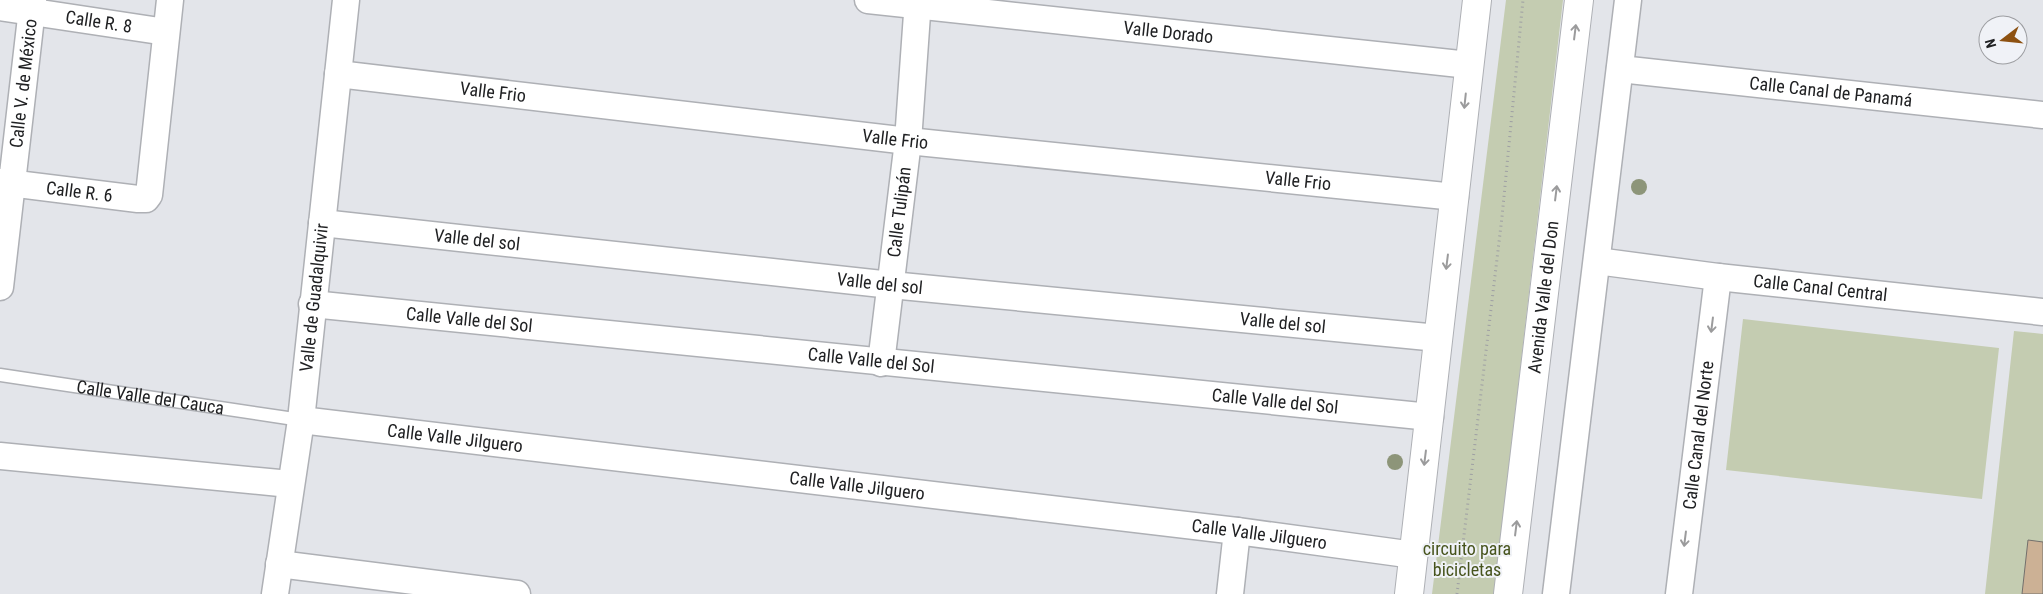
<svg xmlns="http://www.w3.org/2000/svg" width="2043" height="594" font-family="'Roboto Condensed',sans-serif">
  <rect width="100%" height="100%" fill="#e3e5ea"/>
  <path fill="#c4ccb1" d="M1506 0H1563L1494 594H1432Z
    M1743 319 1999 348 1982 499 1726 470Z
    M2014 331 2043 334V594H1985Z"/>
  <path fill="#ccb195" stroke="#73706c" d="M2028 540 2043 542V594H2022Z"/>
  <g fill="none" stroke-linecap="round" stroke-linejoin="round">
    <g stroke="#aeb0b5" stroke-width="15">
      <g id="service">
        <path id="s1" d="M0 375 301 420"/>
      </g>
    </g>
    <g stroke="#aeb0b5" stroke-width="29">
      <g id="minor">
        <path id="s2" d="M868 0 1469 65"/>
        <path id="s3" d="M0 7 166 32"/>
        <path id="s4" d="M1620 69 2043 115"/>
        <path id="s5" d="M338 74 908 141 1455 197"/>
        <path id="s6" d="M0 182 138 199H146L149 195 170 0"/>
        <path id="s7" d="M322 223 891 285 1438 338"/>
        <path id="s8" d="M1597 261 1718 277 2043 312"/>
        <path id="s9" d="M0 287 33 0"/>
        <path id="s10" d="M312 304 1430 417"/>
        <path id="s11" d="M881 363 908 141 918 0"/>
        <path id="s12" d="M301 420 1237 531 1414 555"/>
        <path d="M0 456 290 484"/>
        <path d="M279 564 517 594"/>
        <path id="s13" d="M275 594 301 420 346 0"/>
        <path d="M1230 594 1237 531"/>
        <path d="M1556 594 1628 0"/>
        <path id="s14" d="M1679 594 1718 277"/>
      </g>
    </g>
    <g stroke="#aeb0b5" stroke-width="30">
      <g id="tertiary">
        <path d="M1409 594 1477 0"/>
        <path id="s15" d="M1508 594 1579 0"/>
      </g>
    </g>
    <path stroke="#9e9fa3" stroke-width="3" stroke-dasharray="1 4" stroke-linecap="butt" d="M1457 594 1502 217 1523 0"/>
    <use href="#service" stroke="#fff" stroke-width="12"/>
    <use href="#minor" stroke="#fff" stroke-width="26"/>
    <use href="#tertiary" stroke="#fff" stroke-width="28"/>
  </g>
  <g fill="#8d9579">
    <circle cx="1639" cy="187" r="8"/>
    <circle cx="1395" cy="462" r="8"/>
  </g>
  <defs><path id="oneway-shaft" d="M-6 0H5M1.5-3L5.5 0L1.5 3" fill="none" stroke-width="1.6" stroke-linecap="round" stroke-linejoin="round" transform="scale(1.25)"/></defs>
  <g stroke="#9b9b9c">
    <use href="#oneway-shaft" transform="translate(1575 32) rotate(-83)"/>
    <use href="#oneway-shaft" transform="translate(1465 101) rotate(96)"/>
    <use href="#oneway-shaft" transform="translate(1556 193) rotate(-83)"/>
    <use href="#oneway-shaft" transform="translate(1447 262) rotate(97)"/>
    <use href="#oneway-shaft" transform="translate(1712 325) rotate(97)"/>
    <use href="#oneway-shaft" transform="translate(1425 458) rotate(97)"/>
    <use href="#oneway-shaft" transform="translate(1516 528) rotate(-83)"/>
    <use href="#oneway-shaft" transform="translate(1685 539) rotate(97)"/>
  </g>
  <g text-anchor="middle" stroke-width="4" stroke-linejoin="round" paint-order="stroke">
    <g font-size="18" fill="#202123" stroke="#f0f2f7">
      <text dy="6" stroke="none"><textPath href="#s3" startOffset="100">Calle R. 8</textPath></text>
      <text dy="6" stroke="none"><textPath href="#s2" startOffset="302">Valle Dorado</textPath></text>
      <text dy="6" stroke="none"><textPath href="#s9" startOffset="205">Calle V. de México</textPath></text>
      <text dy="6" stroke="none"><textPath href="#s5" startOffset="156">Valle Frio</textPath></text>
      <text dy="6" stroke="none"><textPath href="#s4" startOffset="212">Calle Canal de Panamá</textPath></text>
      <text dy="6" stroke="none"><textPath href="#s5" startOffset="561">Valle Frio</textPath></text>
      <text dy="6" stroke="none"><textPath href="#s5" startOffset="966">Valle Frio</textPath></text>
      <text dy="6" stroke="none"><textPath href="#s6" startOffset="80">Calle R. 6</textPath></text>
      <text dy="6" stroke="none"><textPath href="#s11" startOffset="152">Calle Tulipán</textPath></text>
      <text dy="6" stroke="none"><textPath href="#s7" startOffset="156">Valle del sol</textPath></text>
      <text dy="6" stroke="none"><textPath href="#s7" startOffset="561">Valle del sol</textPath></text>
      <text dy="6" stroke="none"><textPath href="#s8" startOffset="225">Calle Canal Central</textPath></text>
      <text dy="6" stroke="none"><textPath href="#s13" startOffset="299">Valle de Guadalquivir</textPath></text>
      <text dy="6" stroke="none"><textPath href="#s15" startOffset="299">Avenida Valle del Don</textPath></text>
      <text dy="6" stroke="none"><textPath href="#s10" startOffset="158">Calle Valle del Sol</textPath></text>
      <text dy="6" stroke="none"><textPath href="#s7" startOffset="966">Valle del sol</textPath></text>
      <text dy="6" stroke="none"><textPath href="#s10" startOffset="562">Calle Valle del Sol</textPath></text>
      <text dy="6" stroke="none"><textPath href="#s1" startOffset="152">Calle Valle del Cauca</textPath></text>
      <text dy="6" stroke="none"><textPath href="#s10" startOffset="968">Calle Valle del Sol</textPath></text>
      <text dy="6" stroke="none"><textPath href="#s14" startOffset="160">Calle Canal del Norte</textPath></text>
      <text dy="6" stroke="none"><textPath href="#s12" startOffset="155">Calle Valle Jilguero</textPath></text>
      <text dy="6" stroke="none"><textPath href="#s12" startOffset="560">Calle Valle Jilguero</textPath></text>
      <text dy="6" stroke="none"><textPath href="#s12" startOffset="965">Calle Valle Jilguero</textPath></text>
    </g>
    <g font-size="18" fill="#47541d" stroke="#f0f2f7">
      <text x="1467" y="555">circuito para<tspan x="1467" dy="21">bicicletas</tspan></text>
    </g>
  </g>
  <g transform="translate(2003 40) rotate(254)"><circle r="24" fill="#f0f2f7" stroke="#9d9ea2"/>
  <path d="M0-4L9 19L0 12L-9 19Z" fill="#8d5111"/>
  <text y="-8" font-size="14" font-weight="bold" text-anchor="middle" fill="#202123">N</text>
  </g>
</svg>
